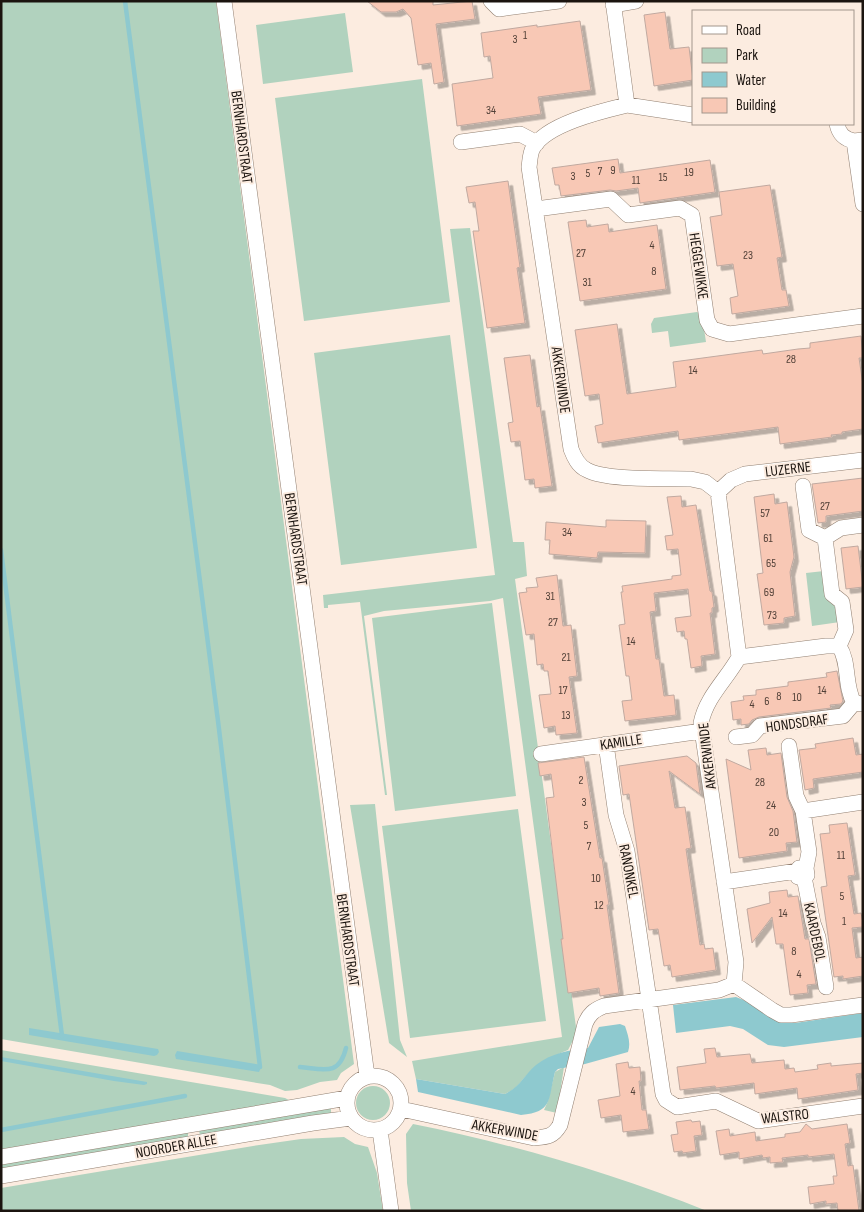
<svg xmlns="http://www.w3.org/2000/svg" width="864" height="1212" font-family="'Sofia Sans Condensed',sans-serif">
  <defs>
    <filter id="shadow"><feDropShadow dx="4.5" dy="4.5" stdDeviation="0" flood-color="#0004"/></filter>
  </defs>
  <rect width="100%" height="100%" fill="#fcece0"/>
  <path fill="#b1d2be" d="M1 1H216L354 1064 341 1073 337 1080 320 1082 297 1090 285 1091 270 1085 257 1083 1 1039Z
    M345 13 353 72 263 84 256 25Z
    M422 79 450 302 304 321 275 98Z
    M470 228 513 542H524L527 576 515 579 576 1027 578 1031 568 1050C553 1056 537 1064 525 1077 517 1086 517 1088 505 1094L416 1079 412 1061 562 1037 503 598 490 601 384 611 364 616 387 795H385L360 602 328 605V608H324L323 595 495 575 450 229Z
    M697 312 702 316 706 342 670 347 668 331 652 333 651 324 654 318Z
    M450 335 477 548 341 565 314 353Z
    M824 571 837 603 840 622 812 626 806 573Z
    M492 603 516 796 395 811 372 618Z
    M375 804 400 1040 407 1057 389 1043 350 805Z
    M518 809 546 1021 410 1038 382 826Z
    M1 1050 285 1098 295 1103 1 1153Z
    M564 1067 557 1113 544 1110 548 1101 555 1072Z
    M356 1103a17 17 0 1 1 34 0a17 17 0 1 1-34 0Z
    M331 1105V1116L200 1138 199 1128Z
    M413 1124C513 1144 611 1173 707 1211H411L407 1183 406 1134Z
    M188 1131V1140L1 1172V1161Z
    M344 1137 355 1144 368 1147 377 1173 383 1211H1V1188L253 1146 301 1139Z"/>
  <path fill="#8ec9cf" d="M736 997 751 1003 782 1022 795 1023 863 1013V1037L784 1047 768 1045 743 1029 730 1026 676 1033 673 1005Z
    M620 1024 625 1026C628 1035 631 1043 628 1052L585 1064 558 1069 555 1072C548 1100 553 1112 521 1115L418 1092 416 1079 505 1094C522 1085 523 1076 536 1065 551 1053 570 1050 588 1048L599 1027Z
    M29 1028 158 1049 159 1052 157 1055 154 1056 29 1035Z
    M177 1051 262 1065 259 1072 176 1059 175 1055Z
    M1 1057 147 1082V1084L144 1085 114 1081 1 1061Z"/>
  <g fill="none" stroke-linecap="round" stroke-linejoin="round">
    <path stroke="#8ec9cf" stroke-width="4.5" d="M125 1 218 721 260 1067
      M1 550 62 1036
      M300 1067C323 1069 339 1077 346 1048
      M1 1130 185 1096"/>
  </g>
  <path fill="#f8c8b5" stroke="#c0a9a0" filter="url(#shadow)" d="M367 1H433V5L472 1 475 19 436 24 444 82 434 84 431 63 418 65 411 18 403 9 396 12H381Z
    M665 12 670 49 689 47 693 80 654 86 644 15Z
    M580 21 591 90 538 97 541 114 457 126 452 84 493 78 490 56 484 57 481 33 537 25V27Z
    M618 159 620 173 710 160 715 192 640 203 638 188 616 191 610 190 561 196 559 185H555L552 168Z
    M508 181 520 267 517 268 525 323 487 328 473 231H479L475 202 469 203 466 187Z
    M770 185 782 257 777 258 782 290H786L789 306 732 314 730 298 738 296 733 264 717 266 710 217 722 215 719 192Z
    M586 220 587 227 608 224 609 232 657 225 666 289 580 301 568 222Z
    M617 324 627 394 676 387 673 362 762 350 763 354 798 349 810 348V343L861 336 863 358H859L863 385V429L842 432V434L831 435 832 437 780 444 778 427 679 440 678 431 598 443 595 426 603 424 599 394 585 396 575 330Z
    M530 355 537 407 540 406 552 486 535 488 534 479 525 480 520 441 511 442 508 423 513 422 504 358Z
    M863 478V511L826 516V522L818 523 812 484Z
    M774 494 775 504 787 502 794 557 790 572 795 616 784 618V623L764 625 757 574 763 573 754 497Z
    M681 496 682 507 696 505 710 591 712 592 714 607 712 608V613H710L715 654 701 656 702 666 691 668 687 639H685L684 631 677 632 675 618 691 616 688 589 654 593 656 611 650 612 656 659H659L664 696 674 695 676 715 625 721 622 701 632 700 629 676H626L619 625 625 624 621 592H623L622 586 672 579V576L681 575 678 549 667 550 665 536 673 535 667 497Z
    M606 520 646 521 645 553 598 552 597 558 549 554 550 540H545L546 522 606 527Z
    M858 546 863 587 846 589 841 548Z
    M557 575 563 626 571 625 577 676 569 677 577 733 556 735 555 726 544 728 539 695 551 694 548 671H544L543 664 537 665 534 634 526 635 519 593 527 592 526 588 538 587 536 578Z
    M837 671 843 701 841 704 830 705 831 708 759 717 752 720 749 724 741 725V719L733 720 731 702 744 700 743 696 756 695V690L788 686V682L827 677 826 673Z
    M853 738 856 755 863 754V772L813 779 814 788 805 790 799 750 816 748 815 744Z
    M766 748 767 755 781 753 787 797 793 811 797 842 786 843 787 851 739 858 726 759 751 770 748 750Z
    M687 756 696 763 700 794 669 771 675 808 685 807 691 848 686 849 700 945 704 944 705 949 713 948 716 970 672 977 670 965 664 966 658 929 649 930 629 794 623 795 619 766Z
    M584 757 600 858H602L609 905H607L619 993 600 996 599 988 568 993 561 939H563L546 798 554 797 551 774 540 776 538 763Z
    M847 823 855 875 848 876 854 914 861 913 863 923V927L852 928 856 958 863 957V976L843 979V976L834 977 821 887 827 886 820 834 830 833 829 825Z
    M787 890 788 897 798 896 805 939H809L816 984 807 985 808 993 790 995 783 944H776L772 917 752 943 747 909 770 903 769 892Z
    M715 1048 717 1057 750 1054 752 1063 784 1060 785 1069 794 1068 795 1072 818 1069 817 1065 831 1063V1066L863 1063V1073L856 1074 858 1090 798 1099 797 1088 755 1094 754 1083 716 1088 715 1086 680 1090 677 1067 706 1063 704 1049Z
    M628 1062 629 1068 640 1067 641 1081H639L642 1110H646L649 1129 623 1132 621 1115 601 1118 598 1100 620 1096 616 1064Z
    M691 1120 692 1122 700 1121 702 1135 694 1136 696 1151 683 1153 682 1151 674 1152 671 1135 678 1134 676 1122Z
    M806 1124 812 1129 847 1124 850 1143 845 1144 848 1166 853 1165 859 1211H838L837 1203 826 1204V1201L810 1204 808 1187 834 1184 833 1176H837L834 1154 808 1157V1155L782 1158 783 1162 770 1163V1157L763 1158 762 1155 739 1159V1152L720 1155 716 1131 729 1129 730 1136 755 1132 756 1141 785 1137V1134L800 1132Z"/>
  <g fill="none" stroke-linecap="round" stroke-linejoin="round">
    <g stroke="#928072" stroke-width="16">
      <path id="minor" d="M224 1 367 1076
        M491 1 499 9 559 1
        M613 5 636 1
        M627 105 693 115
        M837 124C839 134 844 139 854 141
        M863 140 854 141 863 204
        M461 142 520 134 537 143
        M536 209 611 199 628 215 680 208 692 215 707 320 712 329 729 334 863 316
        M803 486 809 530 825 538
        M718 492 731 480 745 474 863 460
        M825 538 832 594 842 602 846 630 839 646C850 663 844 685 854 703L863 704
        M825 538 841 528 863 525
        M739 657 826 646H839
        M736 737 752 735 760 726 843 716 854 703
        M606 744 616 815 627 851 663 1094 666 1100 677 1107 716 1101 758 1121 863 1106
        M789 746 796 796 803 811 809 852 806 868 807 875 801 878 798 877 797 871 799 868H806
        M541 754 702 731
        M803 811 863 802
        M804 877 813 923 818 937 826 987
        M724 882 797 871
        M734 984 772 1010 781 1015H791L863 1005
        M347 1103a27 27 0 1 1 54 0a27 27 0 1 1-54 0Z
        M401 1109 534 1138C547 1137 553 1137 560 1125L585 1024C589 1014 594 1010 604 1006L719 990 734 984 736 962 701 723C706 697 727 679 739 657L718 492 705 482 691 479C666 478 607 481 587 470 578 466 574 457 571 449L529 167C530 161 530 153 533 148 546 124 602 111 627 105L613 1
        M380 1130 391 1211
        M1 1157 347 1098
        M1 1176 313 1123 351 1118"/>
    </g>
    <use href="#minor" stroke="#fff" stroke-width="15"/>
  </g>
  <g text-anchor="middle" stroke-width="4" stroke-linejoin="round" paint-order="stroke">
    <g font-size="12" fill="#524138">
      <text x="525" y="39">1</text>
      <text x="515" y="43">3</text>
      <text x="491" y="114">34</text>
      <text x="613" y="174">9</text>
      <text x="600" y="175">7</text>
      <text x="689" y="176">19</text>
      <text x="588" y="177">5</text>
      <text x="573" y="180">3</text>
      <text x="663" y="181">15</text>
      <text x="636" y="184">11</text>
      <text x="652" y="249">4</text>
      <text x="581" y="257">27</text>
      <text x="748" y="259">23</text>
      <text x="654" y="275">8</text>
      <text x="587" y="286">31</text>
      <text x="791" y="363">28</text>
      <text x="693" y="374">14</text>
      <text x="825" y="510">27</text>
      <text x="765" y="517">57</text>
      <text x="567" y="536">34</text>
      <text x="768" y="542">61</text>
      <text x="771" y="567">65</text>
      <text x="769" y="596">69</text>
      <text x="550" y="600">31</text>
      <text x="772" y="619">73</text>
      <text x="553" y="626">27</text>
      <text x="631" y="645">14</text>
      <text x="566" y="661">21</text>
      <text x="563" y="694">17</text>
      <text x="822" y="694">14</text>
      <text x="779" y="700">8</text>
      <text x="797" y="701">10</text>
      <text x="767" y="705">6</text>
      <text x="752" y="708">4</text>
      <text x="566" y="719">13</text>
      <text x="581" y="784">2</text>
      <text x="760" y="786">28</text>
      <text x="584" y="806">3</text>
      <text x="771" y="809">24</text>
      <text x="586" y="829">5</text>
      <text x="774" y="836">20</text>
      <text x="589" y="850">7</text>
      <text x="841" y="859">11</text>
      <text x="596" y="882">10</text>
      <text x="842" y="900">5</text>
      <text x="599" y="909">12</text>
      <text x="783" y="917">14</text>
      <text x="844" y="925">1</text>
      <text x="794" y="955">8</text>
      <text x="799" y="978">4</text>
      <text x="633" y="1095">4</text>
    </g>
    <g font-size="15" fill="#1b140f" stroke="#fcece0">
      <text transform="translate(242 137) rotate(83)" y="5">BERNHARDSTRAAT</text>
      <text transform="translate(699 266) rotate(82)" y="5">HEGGEWIKKE</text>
      <text transform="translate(561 380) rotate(82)" y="5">AKKERWINDE</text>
      <text transform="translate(788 469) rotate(-7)" y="5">LUZERNE</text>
      <text transform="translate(296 539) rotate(82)" y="5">BERNHARDSTRAAT</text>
      <text transform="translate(797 723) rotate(-8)" y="5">HONDSDRAF</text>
      <text transform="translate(621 742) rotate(-8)" y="5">KAMILLE</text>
      <text transform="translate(707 756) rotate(-97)" y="5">AKKERWINDE</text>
      <text transform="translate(629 871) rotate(79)" y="5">RANONKEL</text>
      <text transform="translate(815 932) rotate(78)" y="5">KAARDEBOL</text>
      <text transform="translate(348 940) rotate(82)" y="5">BERNHARDSTRAAT</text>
      <text transform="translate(785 1116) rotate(-6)" y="5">WALSTRO</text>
      <text transform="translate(505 1130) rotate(10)" y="5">AKKERWINDE</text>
      <text transform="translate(176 1146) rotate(-10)" y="5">NOORDER ALLEE</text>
    </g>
  </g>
  <rect width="864" height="1212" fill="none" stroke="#1b140f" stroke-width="5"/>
  <rect x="692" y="10" width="162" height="115" fill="#fcece0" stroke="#a2968c"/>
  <rect x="702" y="26" width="25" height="8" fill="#ffffff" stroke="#a2968c"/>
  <text x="736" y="35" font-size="15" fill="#1b140f">Road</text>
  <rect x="702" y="48" width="25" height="15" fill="#b1d2be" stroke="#a2968c"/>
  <text x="736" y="60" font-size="15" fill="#1b140f">Park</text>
  <rect x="702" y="72" width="25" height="15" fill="#8ec9cf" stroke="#a2968c"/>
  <text x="736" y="85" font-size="15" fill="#1b140f">Water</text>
  <rect x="702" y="98" width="25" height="15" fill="#f8c8b5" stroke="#a2968c"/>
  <text x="736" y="110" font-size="15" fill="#1b140f">Building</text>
</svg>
